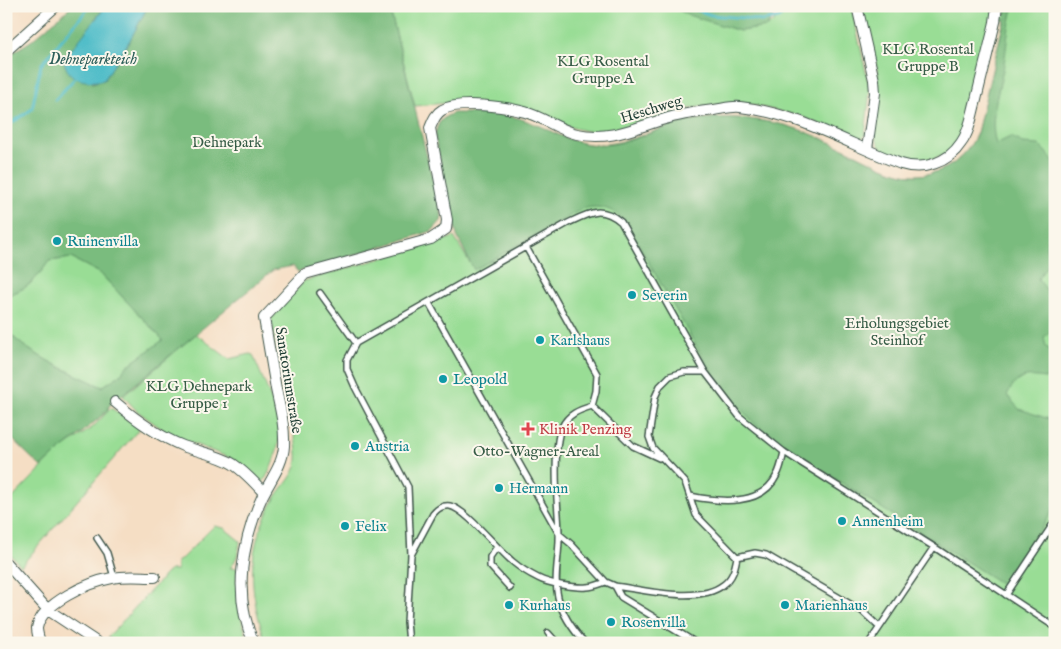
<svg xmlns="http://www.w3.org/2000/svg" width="1061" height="649" font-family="'IM FELL English',serif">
  <rect width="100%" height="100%" fill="#fbf7ec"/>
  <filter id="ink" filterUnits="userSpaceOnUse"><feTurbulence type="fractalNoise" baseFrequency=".02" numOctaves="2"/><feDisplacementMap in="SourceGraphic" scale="10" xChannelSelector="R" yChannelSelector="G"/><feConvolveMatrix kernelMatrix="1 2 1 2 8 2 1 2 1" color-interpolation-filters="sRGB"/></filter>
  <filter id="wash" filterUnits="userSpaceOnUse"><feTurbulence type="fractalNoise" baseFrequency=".0096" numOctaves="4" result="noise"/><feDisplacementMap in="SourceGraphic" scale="20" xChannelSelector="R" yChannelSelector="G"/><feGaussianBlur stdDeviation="1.12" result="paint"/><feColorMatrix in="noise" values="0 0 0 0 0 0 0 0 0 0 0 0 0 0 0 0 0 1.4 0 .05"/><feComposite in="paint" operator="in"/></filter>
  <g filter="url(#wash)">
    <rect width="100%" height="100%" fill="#f5dec4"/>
    <path fill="#99dd95" stroke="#5c8d64" d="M389 6H670L740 31 767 27 793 6H851L870 90 865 135 860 140H857L800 116 739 102 692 108 619 130 586 131 467 101 415 106Z
      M861 6H1055V643H266C248 589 245 547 276 497 283 486 296 474 297 461 298 446 293 430 290 416 284 383 277 351 271 319L304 281 454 237 470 263 455 227 435 138C436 131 437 123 444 118 457 108 513 117 529 122 547 128 562 139 581 143 617 150 650 130 684 122 709 116 738 117 763 121 795 125 823 139 852 152 873 162 896 177 919 175 947 173 966 158 977 133L1004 20 991 19 979 66 971 85 958 141 946 154 928 162 911 163 885 153 880 147 875 137 874 127 878 72Z
      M71 258 100 273 164 341 127 366 120 375 102 387C69 371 32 357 6 330V296C30 287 34 282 49 261Z
      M196 334 229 359 250 354 253 355C262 378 274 401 279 425 282 443 272 469 262 484L235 460 169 434 137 411 123 396Z
      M111 408 140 428 21 566 6 550V505L56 453 93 427Z
      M214 526 224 528 240 541C239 551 237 560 230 568H237C235 595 240 617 249 643H118L108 637 167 573 171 570H177V561H179Z"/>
    <path fill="#7abc7e" stroke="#4c7c59" d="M72 6H106L94 20 92 83 104 80 130 40 148 6H389L442 216 441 221 432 231 298 272 293 266 273 270 109 406 108 410C87 430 63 447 41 467L6 433V330C32 357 69 371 102 387L120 375 127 366 163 340 100 273 71 258 49 261C34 282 30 287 6 296V57L31 41Z
      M670 6H778L767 27 740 31 691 16Z
      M1008 6H1014C1008 24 1007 45 1004 64 1000 90 988 117 996 144L1010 137 1018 140 1023 144 1039 145 1055 162V241L1048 240 1046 248 1051 259 1038 279 1055 300V328L1044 337 1046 347 1055 353V380C1032 376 1019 371 1007 395L1019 409 1055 421V507L1005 586 788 449 753 422 722 388 698 349 626 223C615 209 600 204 582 209L474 270 457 236 455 227 435 138C436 125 441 117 454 113 474 113 498 113 518 118 549 127 570 146 604 145 627 144 651 132 673 125 702 116 733 116 763 121 796 125 826 140 855 154 875 163 897 177 919 175 947 173 966 158 977 133Z"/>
    <path fill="#4ebcc8" stroke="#367c7e" d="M106 6H148L130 40 104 80C85 84 66 80 64 59Z"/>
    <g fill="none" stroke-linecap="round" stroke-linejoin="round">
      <path stroke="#4ebcc8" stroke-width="3" d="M687 6 711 15 744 18 761 21 779 18 789 6
        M55 100 75 78
        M6 127 32 109 41 65 90 6"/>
    </g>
  </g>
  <g filter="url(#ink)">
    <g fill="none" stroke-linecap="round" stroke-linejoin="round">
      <g stroke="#3f554a" stroke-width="8">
        <path id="service" d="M526 247 597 374 596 391 592 406
          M320 293 356 343
          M429 303 559 534 571 544 606 582 615 586C644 590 699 604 723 585 733 578 735 568 737 557L696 515 685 482 653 448 649 437 655 397 660 386 670 376 684 372H705
          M690 496C719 502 762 507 777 475 781 468 782 460 784 452
          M97 538 107 553 114 577
          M497 547 490 557V566L510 588
          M411 555 433 514C437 509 443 505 450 506 466 509 498 550 513 562 520 568 530 574 538 578 549 584 575 588 587 587 593 587 600 584 606 582
          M737 557 755 553 766 555 862 611 879 627
          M615 586 621 597 696 643
          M1006 595 1055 521
          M548 633 557 643
          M409 643 407 622 411 555 408 487 355 387 347 369V360L356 343 568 223C589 213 601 205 621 222L705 372 739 416 784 452 934 547 1055 627
          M585 643C573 630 562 614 558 597 553 576 560 554 559 533 558 503 554 479 557 449 558 441 558 434 562 427 568 414 579 410 592 406L633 446 659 458
          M869 643 934 547"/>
      </g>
      <g stroke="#3f554a" stroke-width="12">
        <path id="minor" d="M857 6 874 80 875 93 867 149
          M6 51 56 6
          M115 402C135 419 158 436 183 446 199 452 219 455 233 464 245 472 255 483 264 493
          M6 563 48 610 98 643
          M40 643C39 638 37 633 37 628 41 603 90 582 112 578 126 575 141 577 155 577
          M254 643C232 596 242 540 263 495 271 479 283 464 284 446 285 427 280 408 276 389 272 366 268 342 264 318L305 274 431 239 446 229 447 220 430 128C433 121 435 114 442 110 458 100 507 107 525 112 543 117 559 130 577 134 611 141 634 128 665 119 681 114 698 112 714 110 722 109 732 106 740 107 798 113 848 144 901 164 923 171 948 163 961 143 970 131 972 114 976 100 982 74 989 48 995 22L997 6"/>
      </g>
      <use href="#service" stroke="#fff" stroke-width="5"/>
      <use href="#minor" stroke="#fff" stroke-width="10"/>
    </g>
  </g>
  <g fill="#0f9aa8" stroke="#fbf7ec" stroke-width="2">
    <circle cx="57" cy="241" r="5"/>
    <circle cx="632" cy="295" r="5"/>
    <circle cx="540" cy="340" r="5"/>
    <circle cx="443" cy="379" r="5"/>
    <circle cx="355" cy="446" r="5"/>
    <circle cx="499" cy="488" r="5"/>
    <circle cx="842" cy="521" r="5"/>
    <circle cx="345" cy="526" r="5"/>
    <circle cx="509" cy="605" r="5"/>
    <circle cx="785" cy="605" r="5"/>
    <circle cx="611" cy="622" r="5"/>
  </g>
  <path fill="#e0444e" stroke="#fbf7ec" stroke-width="2" d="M525.5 421.5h5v5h5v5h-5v5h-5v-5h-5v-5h5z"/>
  <g text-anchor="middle" stroke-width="4" stroke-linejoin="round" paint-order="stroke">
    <g font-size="15" fill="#375d47" stroke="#fbf7ec">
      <text x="928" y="54">KLG Rosental<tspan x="928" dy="17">Gruppe B</tspan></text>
      <text x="603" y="66">KLG Rosental<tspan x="603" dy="17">Gruppe A</tspan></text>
      <text x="227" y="147">Dehnepark</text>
      <text x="897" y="328">Erholungsgebiet<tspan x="897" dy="17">Steinhof</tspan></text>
      <text x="199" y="391">KLG Dehnepark<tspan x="199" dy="17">Gruppe 1</tspan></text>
      <text x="536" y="456">Otto-Wagner-Areal</text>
    </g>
    <g font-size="15" fill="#1f3d34" stroke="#fbf7ec">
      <text transform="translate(651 109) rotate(-17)" y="5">Heschweg</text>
      <text transform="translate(289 380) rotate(81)" y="5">Sanatoriumstraße</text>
    </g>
    <g font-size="15" fill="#0d838f" stroke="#fbf7ec" text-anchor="start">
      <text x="67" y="246">Ruinenvilla</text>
      <text x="642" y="300">Severin</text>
      <text x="550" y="345">Karlshaus</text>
      <text x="453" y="384">Leopold</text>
      <text x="365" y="451">Austria</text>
      <text x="509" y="493">Hermann</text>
      <text x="852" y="526">Annenheim</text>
      <text x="355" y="531">Felix</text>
      <text x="519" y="610">Kurhaus</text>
      <text x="795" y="610">Marienhaus</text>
      <text x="621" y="627">Rosenvilla</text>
    </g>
    <g font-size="15" fill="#be3a42" stroke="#fbf7ec" text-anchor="start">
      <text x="539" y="434">Klinik Penzing</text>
    </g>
    <g font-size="16" font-style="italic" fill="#2b5d59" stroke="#fbf7ec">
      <text x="93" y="64">Dehneparkteich</text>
    </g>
  </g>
  <rect width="1061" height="649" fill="none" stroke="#fbf7ec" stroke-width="25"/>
</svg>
